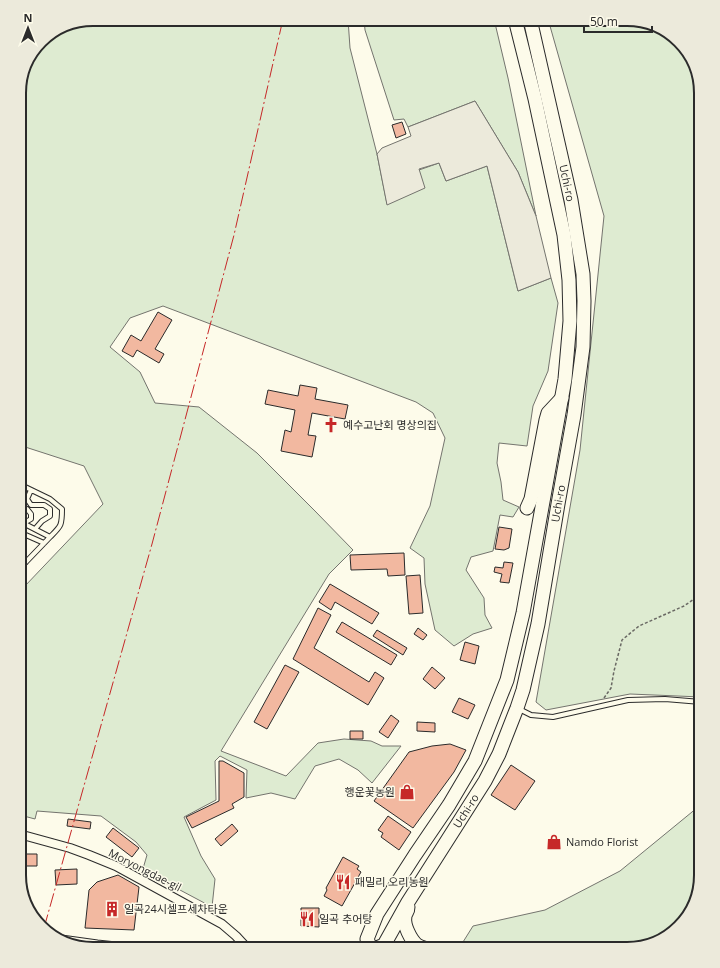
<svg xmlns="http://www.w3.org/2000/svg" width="720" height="968" font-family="'Open Sans','Noto Sans KR',sans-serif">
  <rect width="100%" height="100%" fill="#fdfbea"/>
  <path fill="#deebd1" stroke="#74746e" d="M93 19H348L350 48 377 154 387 204 419 170 439 163 446 181 487 166 518 291 551 278 558 303 548 371 533 406 527 446 499 443 497 463 501 482 503 500 519 507 513 517 500 515 493 551 471 557 466 570 484 598 485 615 492 628 473 634 454 646 435 630 425 584 424 558 410 548 430 506 445 438 433 413 416 402 163 306 130 318 110 347 140 372 155 403 199 407 257 453 315 511 353 550 329 574 221 751 286 776 318 743 344 739 371 741 382 746H401L372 783 358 770 339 759 315 766 295 799 271 793 246 798 247 770 220 756 215 761 216 800 184 817 201 856 215 879 212 907 180 890 142 872 147 855 136 842 101 816 37 811 35 819 20 815 19 814V595L24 587 103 504 84 466 19 445V88L27 60 44 37Z
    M364 19H494L508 78 536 216 518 172 475 101 408 127 404 119 394 120 365 30Z
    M548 19H632L664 29 689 52 701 93V697L630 694 546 710 536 702 580 450 604 216Z
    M701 804V875L691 912 668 937 627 949H512L463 942 473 926 545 910 620 871 692 812Z"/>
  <path fill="#eceadb" stroke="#74746e" d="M475 101 518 172 536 216 551 278 518 291 487 166 446 181 439 163 419 169 425 188 387 205 377 154 382 148 411 136 408 127Z"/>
  <path fill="#f2b8a0" stroke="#2b2b2b" d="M402 122 406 134 396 138 392 125Z
    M158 312 172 320 155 349 164 354 159 363 137 350 133 357 122 351 131 335 141 341Z
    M300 385 317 388 315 399 348 405 345 419 312 413 308 435 316 436 312 457 281 451 285 430 291 432 295 410 265 404 268 390 298 396Z
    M499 527 512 529 509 548 504 550 495 549Z
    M404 553 405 575 388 576 387 569 351 570 350 555Z
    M504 562 513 563 509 583 500 582 502 574 494 572 495 567 503 568Z
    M420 575 423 613 409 614 406 576Z
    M330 584 379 613 372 624 335 602 331 610 319 602Z
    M318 608 331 615 314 648 369 682 375 672 384 678 368 705 293 659Z
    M342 622 397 655 391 665 336 632Z
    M418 628 427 635 423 640 414 634Z
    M377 630 407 648 403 655 373 636Z
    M465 642 479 646 475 664 460 660Z
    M285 665 299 672 267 729 254 722Z
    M432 667 445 678 435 689 423 679Z
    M459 698 475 705 468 719 452 712Z
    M391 715 399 721 388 738 379 732Z
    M417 722 435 723V732L417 731Z
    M350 731H363V739H350Z
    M450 744 466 750 454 772 413 828 374 801 409 752 432 746Z
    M219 761H223L244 773V797L232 804 234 808 192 828 186 817 219 801Z
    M511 765 535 781 515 810 491 795Z
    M388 816 411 832 399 850 381 837 383 833 378 830Z
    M68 819 91 822 90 829 67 826Z
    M232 824 238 831 221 846 215 839Z
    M113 828 139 848 132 857 106 837Z
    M19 854H37V866H19Z
    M343 857 359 866 357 869 361 872 342 906 324 896 327 890 326 888Z
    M77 869V884L56 885 55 870Z
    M118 875 139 887 134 930 85 928 89 890 97 882Z
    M301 908H319V927L301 926Z"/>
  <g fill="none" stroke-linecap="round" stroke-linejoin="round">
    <g stroke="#2b2b2b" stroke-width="6">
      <path id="service" d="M31 490 27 499 31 505H44L50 509V516L42 521 35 529
        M19 509H27L31 514V519L24 523
        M19 521 50 537C61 526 62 526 62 509L50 499 19 484
        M19 532 44 543
        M19 559 26 562
        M19 567 24 564 50 537
        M519 709 531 715 553 717 628 700 665 699 701 702"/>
    </g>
    <g stroke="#2b2b2b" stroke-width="10">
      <path id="minor" d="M19 834 70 848 89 855 116 866 222 924 236 936 248 949"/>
    </g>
    <g stroke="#2b2b2b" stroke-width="13">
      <path id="secondary" d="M61 941 97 946 125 949"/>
    </g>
    <g stroke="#2b2b2b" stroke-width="15">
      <g id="primary">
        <path d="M527 508 531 499 546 420 548 413 562 398"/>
        <path d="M408 907C408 912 406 912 405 916 403 925 411 940 417 945 420 947 424 948 426 949"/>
        <path d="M371 949 367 939 377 914 415 855 449 805 475 761 507 680 523 613 565 379 570 321 569 280 564 235 535 99 515 19"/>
        <path id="s1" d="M374 949 384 945 408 902 485 781 499 754 517 708 523 690 538 624 558 504 574 415 583 347 584 301 583 274 571 200 530 19"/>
      </g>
    </g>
    <path stroke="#6a6964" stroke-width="1.5" stroke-dasharray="3 2" stroke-linecap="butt" d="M604 698 611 688 614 671 622 640 639 626 684 606 697 597 701 591"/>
    <use href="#service" stroke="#fdfbea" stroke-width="4"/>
    <use href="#minor" stroke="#fdfbea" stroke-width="8"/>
    <use href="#secondary" stroke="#fdfbea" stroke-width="11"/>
    <use href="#primary" stroke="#fdfbea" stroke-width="13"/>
    <path stroke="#c62828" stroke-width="1" stroke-dasharray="14 3 2 3" stroke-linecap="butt" d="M44 928 152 544 234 235 283 19"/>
  </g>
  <defs>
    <g id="church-bare" transform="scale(1.2)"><path d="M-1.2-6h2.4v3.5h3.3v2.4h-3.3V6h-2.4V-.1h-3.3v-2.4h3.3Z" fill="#c62828" stroke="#fdfbea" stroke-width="2.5" paint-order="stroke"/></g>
    <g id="shop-bare" transform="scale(1.2)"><path d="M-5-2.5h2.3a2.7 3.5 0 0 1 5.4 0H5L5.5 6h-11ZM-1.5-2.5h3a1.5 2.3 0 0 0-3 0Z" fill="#c62828" stroke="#fdfbea" stroke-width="2.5" paint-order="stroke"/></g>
    <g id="restaurant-bare" transform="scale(1.2)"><path d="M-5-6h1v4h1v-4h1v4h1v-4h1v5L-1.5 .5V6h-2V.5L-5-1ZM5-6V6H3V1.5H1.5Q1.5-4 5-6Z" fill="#c62828" stroke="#fdfbea" stroke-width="2.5" paint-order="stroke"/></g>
    <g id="building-bare" transform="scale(1.2)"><path d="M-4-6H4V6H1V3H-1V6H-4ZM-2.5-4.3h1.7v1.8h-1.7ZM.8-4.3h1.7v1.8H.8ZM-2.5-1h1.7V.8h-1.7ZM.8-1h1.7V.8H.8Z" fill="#c62828" stroke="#fdfbea" stroke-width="2.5" paint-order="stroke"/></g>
  </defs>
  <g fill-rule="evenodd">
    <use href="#church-bare" x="331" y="425"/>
    <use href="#shop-bare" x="407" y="792"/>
    <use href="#shop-bare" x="554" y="842"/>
    <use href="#restaurant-bare" x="343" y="882"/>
    <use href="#building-bare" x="112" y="909"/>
    <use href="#restaurant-bare" x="307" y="919"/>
  </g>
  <g text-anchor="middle" stroke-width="3" stroke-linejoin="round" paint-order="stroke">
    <g font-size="11" fill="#2b2b2b" stroke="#fdfbea">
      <text transform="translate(567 183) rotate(78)" y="4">Uchi-ro</text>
      <text dy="4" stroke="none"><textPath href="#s1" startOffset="492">Uchi-ro</textPath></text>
      <text dy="4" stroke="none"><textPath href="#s1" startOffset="168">Uchi-ro</textPath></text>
      <text transform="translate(145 870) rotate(27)" y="4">Moryongdae-gil</text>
    </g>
    <g font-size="11" fill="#2b2b2b" stroke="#fdfbea" text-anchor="start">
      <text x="343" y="429">예수고난회 명상의집</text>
      <text x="395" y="796" text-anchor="end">행운꽃농원</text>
      <text x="566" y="846">Namdo Florist</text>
      <text x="355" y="886">패밀리 오리농원</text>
      <text x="124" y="913">일곡24시셀프세차타운</text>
      <text x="319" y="923">일곡 추어탕</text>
    </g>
  </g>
  <path d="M0 0H720V968H0ZM93 26H627A67 67 0 0 1 694 93V875A67 67 0 0 1 627 942H93A67 67 0 0 1 26 875V93A67 67 0 0 1 93 26Z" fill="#eceadb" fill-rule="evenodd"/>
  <path fill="none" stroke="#2b2b2b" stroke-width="2" d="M93 26H627A67 67 0 0 1 694 93V875A67 67 0 0 1 627 942H93A67 67 0 0 1 26 875V93A67 67 0 0 1 93 26Z"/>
  <g transform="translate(28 28)" stroke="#fdfbea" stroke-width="3" paint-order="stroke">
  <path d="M0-3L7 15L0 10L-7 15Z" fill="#2b2b2b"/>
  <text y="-6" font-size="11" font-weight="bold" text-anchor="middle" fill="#2b2b2b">N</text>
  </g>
  <path d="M584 26v6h68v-6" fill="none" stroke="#2b2b2b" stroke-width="2"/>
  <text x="590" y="26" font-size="12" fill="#2b2b2b" stroke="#fdfbea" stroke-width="3" paint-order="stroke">50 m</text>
</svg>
